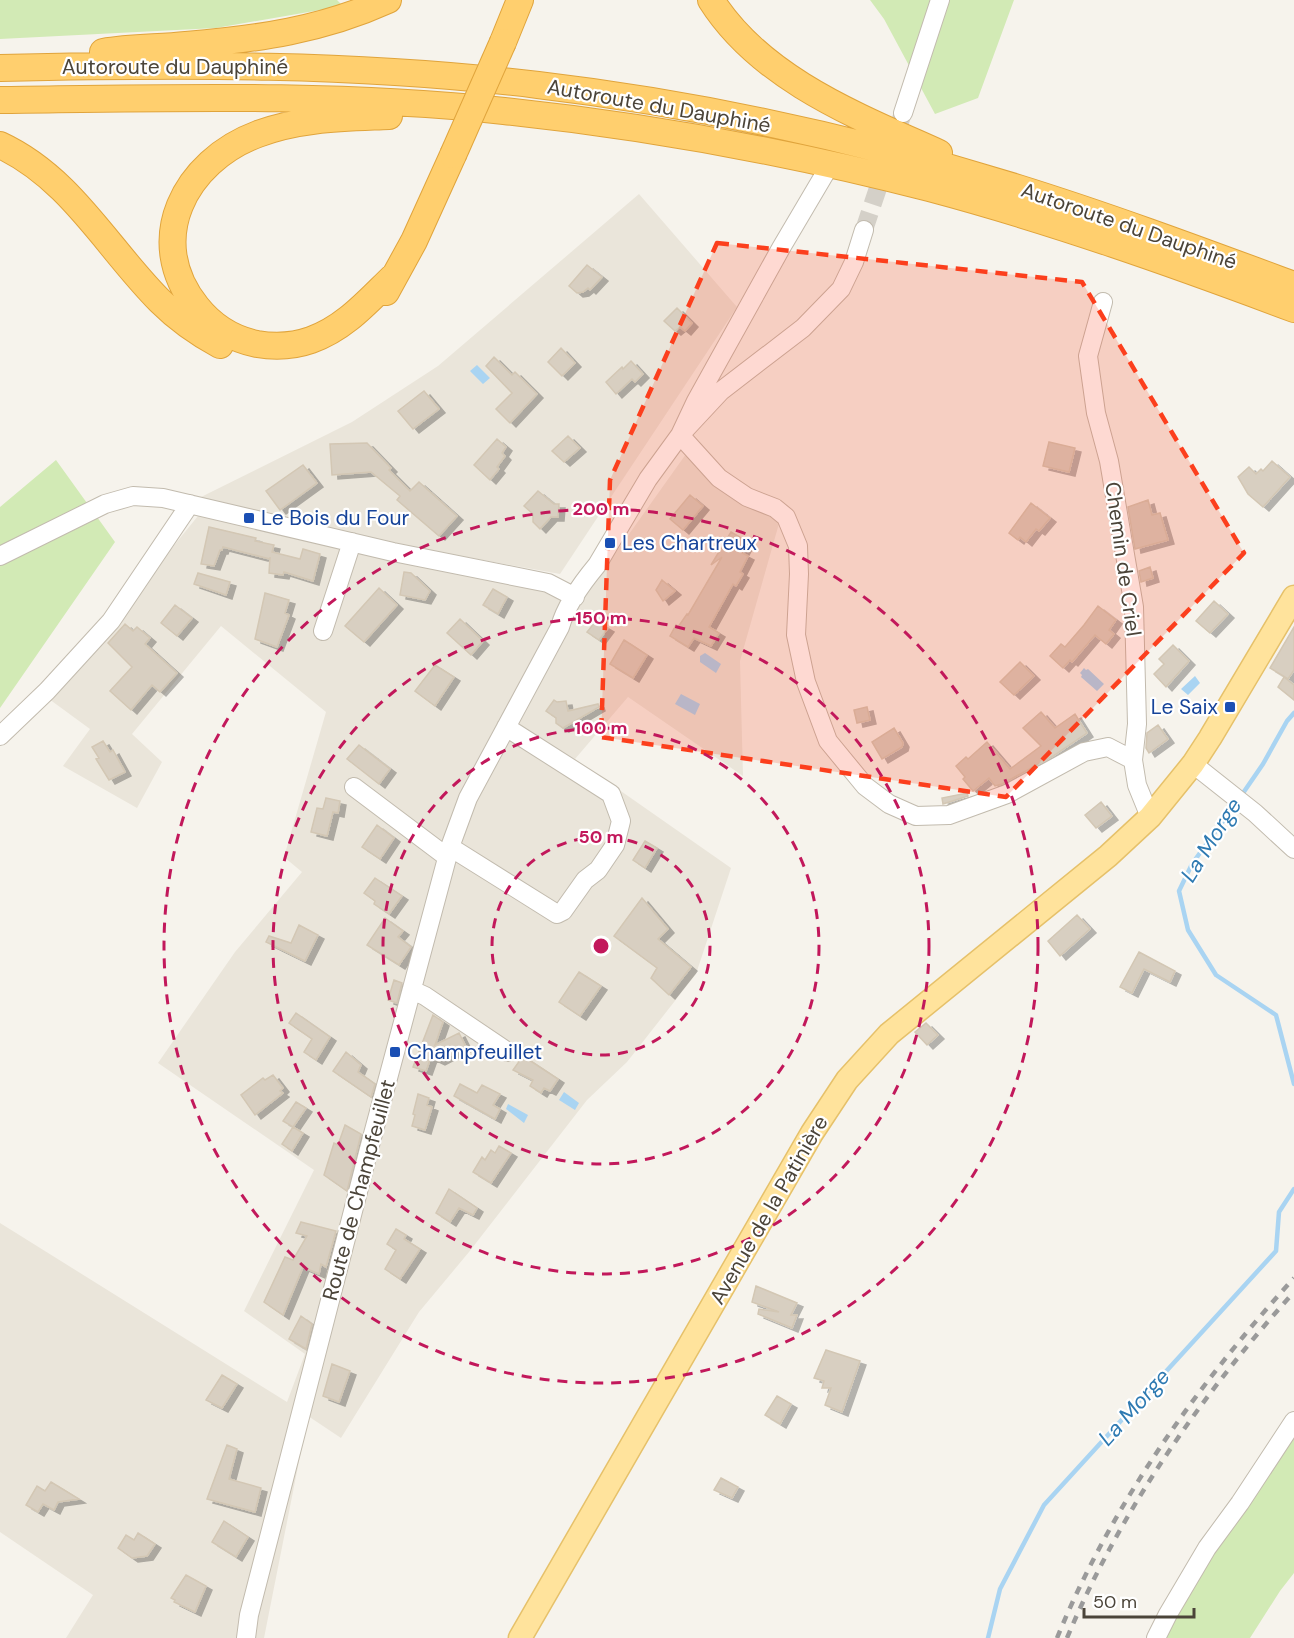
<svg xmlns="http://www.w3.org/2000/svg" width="1294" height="1638" viewBox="0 0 1294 1638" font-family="'DM Sans',sans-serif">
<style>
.residential{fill:#eae5da}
.green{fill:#d2eab5}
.water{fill:#a9d4f2}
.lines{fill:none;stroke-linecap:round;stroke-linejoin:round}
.stream{stroke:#a9d4f2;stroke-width:4.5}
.building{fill:#d8cfc1;stroke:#d3c7b4;stroke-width:1.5;filter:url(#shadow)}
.minor-tunnel{stroke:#d4d0c8;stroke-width:18;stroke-dasharray:18 9;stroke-linecap:butt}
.minor-casing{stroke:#c2bbae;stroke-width:20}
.major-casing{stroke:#e6c16a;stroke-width:25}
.highway-casing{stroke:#e0a43c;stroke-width:28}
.minor{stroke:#fff;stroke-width:18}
.major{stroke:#ffe39c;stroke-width:22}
.highway{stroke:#ffcf6e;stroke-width:26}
.rail{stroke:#9a9a9a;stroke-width:4.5;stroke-dasharray:8 8;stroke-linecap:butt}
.highway-bridge-casing{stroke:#e0a43c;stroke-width:28;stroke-linecap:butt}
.highway-bridge{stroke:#ffcf6e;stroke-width:26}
.marked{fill:#fc3f1d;fill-opacity:0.2;stroke:#fc3f1d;stroke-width:4.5;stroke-dasharray:12 8;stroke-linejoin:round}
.ring{fill:none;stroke:#c2185b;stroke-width:3;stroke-dasharray:10 8}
.transit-dot{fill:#1a4fb4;stroke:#fff;stroke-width:2}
.labels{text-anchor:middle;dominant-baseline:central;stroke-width:4.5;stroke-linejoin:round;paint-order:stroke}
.street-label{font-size:21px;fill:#4b4439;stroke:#fff}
.transit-label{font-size:21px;fill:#164399;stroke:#fff;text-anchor:start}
.water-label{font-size:22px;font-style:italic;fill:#2e7ab2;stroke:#fff}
.centre{fill:#c2185b;stroke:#fff;stroke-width:3}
.ring-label{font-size:18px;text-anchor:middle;font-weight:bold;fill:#c2185b;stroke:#fff;stroke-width:4.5;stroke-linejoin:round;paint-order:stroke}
</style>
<defs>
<filter id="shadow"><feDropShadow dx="6" dy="4" stdDeviation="0" flood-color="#0004"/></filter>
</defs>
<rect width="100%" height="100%" fill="#f6f3ec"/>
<path class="residential" d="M639 194 737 307 560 574 361 538 199 498 352 422 438 366Z
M686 454 780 520 740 661 743 776 628 697 575 759 731 868 696 974 627 1062 587 1100 469 1252 419 1312 341 1438 308 1416 264 1638H66L93 1595 0 1532V1223L287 1402 305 1354 244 1311 314 1170 158 1063 235 952 302 872 284 857 326 712 221 626 132 734 162 762 137 808 63 766 90 729 49 699 198 516 330 546 585 596Z"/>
<path class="green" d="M0 0H337L343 6 216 28 0 39Z
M870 0H1014L978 98 935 114 884 19Z
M56 460 115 542 0 708V507Z
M1294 1423V1573L1280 1591 1250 1638H1166L1203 1554Z"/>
<path class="water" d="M477 365 490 378 483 384 470 371Z
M705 653 721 664 716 673 700 662V656Z
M1084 668 1086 670 1088 669 1104 684 1097 691 1081 677 1082 675 1080 673Z
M1195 676 1200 683 1188 695 1181 689Z
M681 694 700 704 695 715 675 704Z
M564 1092 579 1103 575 1110 559 1100Z
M508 1104 528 1115 524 1123 506 1109Z"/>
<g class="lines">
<path class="stream" d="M1241 796 1263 764 1287 721 1294 713
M1236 803 1192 864 1179 891 1188 930 1216 975 1276 1015 1294 1084
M988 1638 1000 1589 1044 1505 1276 1251 1279 1212 1294 1189"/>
</g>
<path class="building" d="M587 265 602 277 590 290 588 288 583 292 577 293 569 286Z
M677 308 692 323 685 331 680 327 675 331 664 321Z
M561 348 575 363 562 376 548 362Z
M494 357 512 375 515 372 537 394 510 423 496 409 512 393 486 366Z
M631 361 643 374 635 382 632 379 616 394 606 382 622 367 623 369Z
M424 391 439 409 413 429 398 411Z
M568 436 580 448 564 462 552 451Z
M497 439 506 447 502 453 505 456 497 467 499 469 490 480 474 465Z
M1049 442 1075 448 1069 472 1043 466Z
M367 443 391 468 389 470 410 491 419 482 457 516 439 536 397 500 400 496 371 472 332 475 330 444Z
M1272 461 1290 477 1263 507 1248 494 1238 477 1249 467 1256 474 1261 469 1263 471Z
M303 465 317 483 280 510 266 491Z
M538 491 554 504H559L558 517H551L540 529 533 522V514L524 506Z
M690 495 703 506 683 530 670 519Z
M1148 500 1152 515 1160 513 1168 540 1135 549 1128 507Z
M1031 503 1050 518 1039 531 1036 529 1026 542 1020 537 1018 540 1009 533Z
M209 527 256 538 255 541 274 545 272 552 300 559 303 549 320 554 313 581 284 572 283 575 269 573 270 557V559L223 547 222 550H220L214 566 201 564Z
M731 532 748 542 742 553 748 556 740 572 743 574 736 586 733 584 709 627 719 633 711 646 694 638 688 647 670 636 676 625 678 627 687 614 688 615 722 557 711 565Z
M1150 567 1153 578 1141 582 1139 571Z
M404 572 411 573 430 591 425 600 400 595Z
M198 573 230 582 226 595 194 584Z
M662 580 675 591 663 601 656 590Z
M379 588 397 605 364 642 345 626Z
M493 589 507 597 498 614 483 605Z
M265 593 289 600 285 613 289 615 277 647 255 639Z
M1214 601 1228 614 1210 633 1196 621Z
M175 605 192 618 177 636 161 623Z
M1098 606 1116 620 1109 630 1114 634 1106 644 1095 635 1072 662 1070 660 1063 668 1050 656 1061 644 1065 647 1084 625Z
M460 619 483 641 471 655 447 633Z
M596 621 608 628 599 640 587 632Z
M125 624 133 631 137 627 150 638 145 644 177 673 160 692 152 685 131 710 110 691 132 667 108 643Z
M1294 627V670L1288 679 1270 668Z
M624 640 647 655 633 678 610 664Z
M1173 645 1189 661 1166 687 1154 674 1164 664 1159 659Z
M1020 662 1034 676 1014 695 1000 682Z
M435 665 454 677 435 706 415 691Z
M1284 677 1294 685V700L1278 687Z
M554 700 557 702 566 701 568 711 598 704 599 707 563 728 556 723V718L546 711Z
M867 707 870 720 857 723 854 710Z
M1041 712 1055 728 1075 714 1087 733 1053 756 1002 784 995 786 989 778 973 791 963 779 965 777 956 766 966 757 968 759 987 742 1010 769 1041 746 1023 728Z
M1158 725 1168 739 1149 753 1146 748 1147 733Z
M894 728 903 743 902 747 882 759 872 742Z
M103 741 110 752 113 750 125 772 109 780 96 759 99 758 92 747Z
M359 745 390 769 379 784 347 759Z
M967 793 968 796 943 804 942 798Z
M326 798 340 801 338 813 333 812 327 836 311 832 317 808 323 809Z
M1101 802 1112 816 1096 828 1085 815Z
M377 825 394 838 380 859 362 847Z
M645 841 657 848 645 868 633 860Z
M375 878 402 896 389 914 374 904 375 901 364 893Z
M642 898 668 929 658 939 691 967 669 995 651 978 657 968 614 936Z
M1077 915 1090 929 1060 956 1048 941Z
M385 918 403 931 398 937 411 947 399 965 367 945Z
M299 925 318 935 305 961 266 942 269 936 291 943Z
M1139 952 1175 971 1170 982 1144 969 1132 993 1120 987Z
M579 972 601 986 580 1016 559 1002Z
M394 980 402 983 397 1003 388 1000Z
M296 1013 330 1037 316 1060 304 1052 312 1039 289 1023Z
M433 1015 443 1022 435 1045 459 1033 466 1047 439 1061 431 1057 426 1071 413 1067Z
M926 1023 938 1035 927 1045 915 1032Z
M346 1052 361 1065 358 1072 375 1084 371 1097 333 1071Z
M523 1056 558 1079 550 1091 544 1088 541 1093 530 1086 533 1080 513 1070Z
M273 1075 283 1088 280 1091 283 1093 255 1115 241 1095 263 1078 265 1080Z
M460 1084 477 1093 482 1085 500 1094 493 1105 500 1109 495 1119 454 1096Z
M418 1094 429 1098 427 1105 432 1107 425 1130 412 1126 415 1115 413 1114Z
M296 1102 306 1108 293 1127 283 1121Z
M345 1125 361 1134 347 1191 324 1175 334 1143 338 1145Z
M293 1127 303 1133 292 1151 282 1144Z
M499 1146 511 1153 491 1183 473 1172 482 1157 485 1160 491 1150 495 1153Z
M449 1189 477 1208 473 1215 459 1208 450 1222 436 1213Z
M301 1222 336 1231 326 1267 321 1264 319 1274 303 1267 283 1315 264 1302 285 1257 293 1260 307 1236 296 1233Z
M396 1229 406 1235 404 1239 420 1249 400 1279 385 1269 396 1250 387 1244Z
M756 1286 797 1303 791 1315H797L792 1328 758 1314 759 1309 779 1312 752 1302Z
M301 1316 312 1324 306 1349 289 1339Z
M826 1350 860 1361 842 1412 825 1405 831 1388H822L824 1381 814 1378Z
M332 1364 350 1371 339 1402 323 1396Z
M222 1375 237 1384 222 1408 206 1400Z
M777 1396 791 1404 780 1424 765 1415Z
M227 1445 237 1449 229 1479 261 1488 255 1512 207 1499Z
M721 1478 738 1487 732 1498 714 1490Z
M51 1482 79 1499 58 1502 54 1510 43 1504 38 1512 26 1505 37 1486 45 1491Z
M224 1521 248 1537 236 1557 212 1542Z
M138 1533 155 1544 147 1556 132 1558 118 1548 126 1535 134 1540Z
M186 1575 206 1586 195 1612 174 1602 175 1600 171 1598Z"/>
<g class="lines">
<path class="minor-tunnel" d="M864 230 903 113"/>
<defs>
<path id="minor" d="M903 113 940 0
M830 165 781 248 696 401 680 435 719 478 747 497 775 508 786 517 798 546 799 574 796 635 806 682 828 741 865 786 889 804 916 816 949 815 1007 794 1084 752 1108 747 1133 760
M1103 302 1088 356 1096 413 1109 461 1134 607 1137 724 1133 760 1137 785 1150 817
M0 556 105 504 133 496 163 498 393 552 548 583 575 597
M323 631 352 542
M0 736 47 691 111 621 190 504
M1193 764 1255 813 1294 849
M354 787 447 857
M450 847 557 914 563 911 585 880 598 870 615 845 621 821 611 794 506 727
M412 990 425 996 508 1052
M246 1638 249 1615 369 1149 450 847 468 798 560 627C566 605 582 583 597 565L648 479 680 435 721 391 803 328 841 289 854 262 864 230
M1156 1638 1168 1614 1207 1548 1240 1503 1294 1421"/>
<path id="major" d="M520 1638 812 1133 847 1080 889 1034 1108 856 1150 817 1193 764 1210 738 1294 597"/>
<path id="highway" d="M711 0C761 79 857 116 939 153
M503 42 520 0
M103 52C131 47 159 48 186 45 258 39 322 30 388 0
M0 68C179 64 359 63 538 85 699 104 863 140 1018 188 1111 217 1202 251 1294 285
M0 100C168 98 337 93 504 111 647 126 789 152 929 188 1053 221 1174 264 1294 309
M389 116C345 118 300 118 258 134 185 161 143 240 197 307 213 327 232 339 257 344 275 347 294 346 311 340 345 328 368 301 393 277
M0 145C71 178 107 248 160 301 178 319 198 333 220 345
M386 292 414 241 453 155"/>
</defs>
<use href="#minor" class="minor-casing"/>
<use href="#major" class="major-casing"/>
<use href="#highway" class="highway-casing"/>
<use href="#minor" class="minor"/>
<use href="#major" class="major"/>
<use href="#highway" class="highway"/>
<path class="rail" d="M1057 1638C1112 1504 1197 1385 1294 1278
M1067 1638C1120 1511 1202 1394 1294 1292"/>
<defs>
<path id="highway-bridge" d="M453 155 503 42"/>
</defs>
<use href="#highway-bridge" class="highway-bridge-casing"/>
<use href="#highway-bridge" class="highway-bridge"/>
</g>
<path class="marked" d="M717 243 1082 282 1244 553 1006 797 601 737 610 480Z"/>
<g class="ring">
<circle cx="601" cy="946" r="109"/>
<circle cx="601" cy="946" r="218"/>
<circle cx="601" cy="946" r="328"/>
<circle cx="601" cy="946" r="437"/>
</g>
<g class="transit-dot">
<rect x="243" y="512" width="12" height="12" rx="3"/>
<rect x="604" y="537" width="12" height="12" rx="3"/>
<rect x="1224" y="701" width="12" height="12" rx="3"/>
<rect x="389" y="1046" width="12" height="12" rx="3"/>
</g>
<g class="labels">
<g class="street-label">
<text x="175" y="67">Autoroute du Dauphiné</text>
<text transform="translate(659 106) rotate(10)">Autoroute du Dauphiné</text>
<text transform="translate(1129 226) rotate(19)">Autoroute du Dauphiné</text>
<text transform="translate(1123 559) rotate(82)">Chemin de Criel</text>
<text transform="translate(359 1190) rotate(-75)">Route de Champfeuillet</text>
<text transform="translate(769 1210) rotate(-60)">Avenue de la Patinière</text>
</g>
<g class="transit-label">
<text x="261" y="518">Le Bois du Four</text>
<text x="622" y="543">Les Chartreux</text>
<text x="1218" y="707" text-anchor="end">Le Saix</text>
<text x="407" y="1052">Champfeuillet</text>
</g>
<g class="water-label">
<text transform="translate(1211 840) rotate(-58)">La Morge</text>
<text transform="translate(1134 1407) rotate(-48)">La Morge</text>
</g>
</g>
<circle cx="601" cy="946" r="9" class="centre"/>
<g class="ring-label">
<text x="601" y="515">200 m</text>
<text x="601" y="624">150 m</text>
<text x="601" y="734">100 m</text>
<text x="601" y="843">50 m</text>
</g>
<path d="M1084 1608v9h110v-9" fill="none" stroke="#4b4439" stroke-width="3"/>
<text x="1093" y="1608" font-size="18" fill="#4b4439" stroke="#ffffff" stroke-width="4.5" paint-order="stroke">50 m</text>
</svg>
